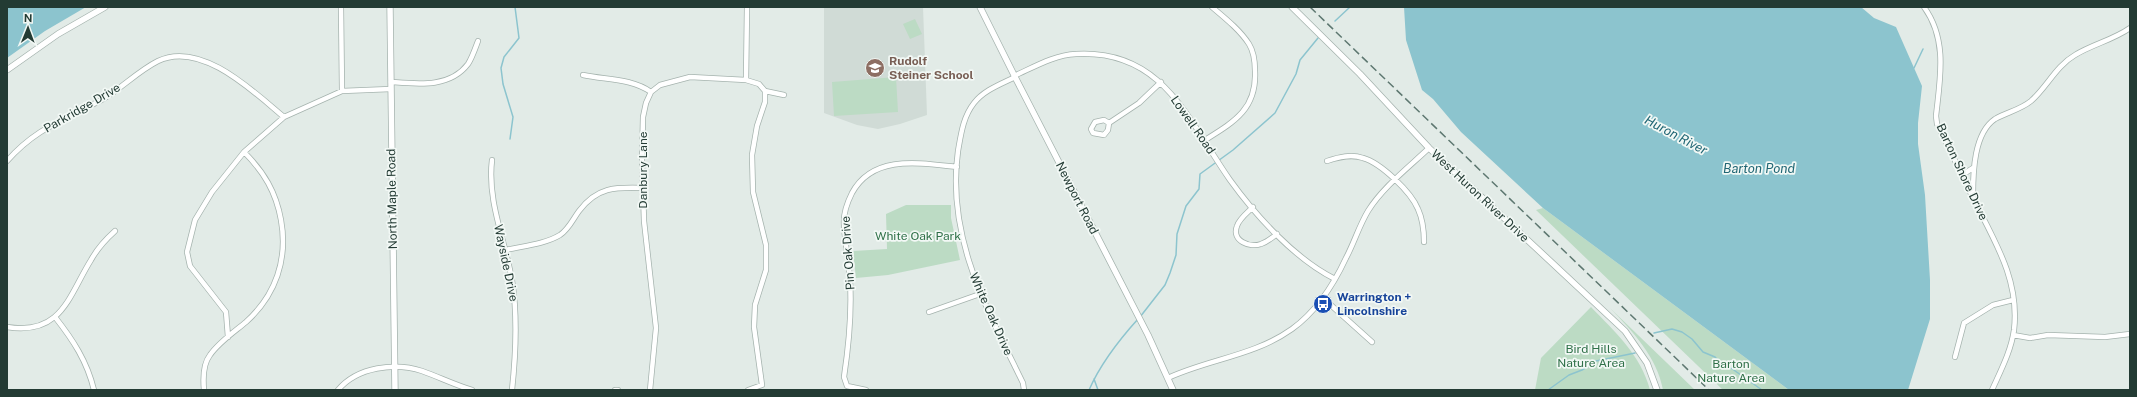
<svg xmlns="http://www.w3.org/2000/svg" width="2137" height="397" viewBox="0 0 2137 397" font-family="'Public Sans',sans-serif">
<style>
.built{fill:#d0dbd6}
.green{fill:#bcdbc4}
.water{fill:#8cc4ce}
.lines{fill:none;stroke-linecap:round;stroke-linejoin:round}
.stream{stroke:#8cc4ce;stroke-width:1.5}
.minor-casing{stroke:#a5b3ae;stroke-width:6}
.tertiary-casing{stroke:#a5b3ae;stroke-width:7}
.minor{stroke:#fff;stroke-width:4.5}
.tertiary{stroke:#fff;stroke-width:5.5}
.rail{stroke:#5d7770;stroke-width:1.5;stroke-dasharray:8 4;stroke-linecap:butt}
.labels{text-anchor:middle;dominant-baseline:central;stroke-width:3.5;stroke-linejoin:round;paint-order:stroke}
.education-label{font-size:12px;font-weight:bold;fill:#785e54;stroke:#f2f8f5;text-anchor:start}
.street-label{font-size:12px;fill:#233b34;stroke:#f2f8f5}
.park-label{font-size:12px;fill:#2f7048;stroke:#f2f8f5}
.transit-label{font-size:12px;font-weight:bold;fill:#164399;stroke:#f2f8f5;text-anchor:start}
.water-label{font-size:13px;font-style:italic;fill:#206674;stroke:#f2f8f5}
</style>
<rect width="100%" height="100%" fill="#e2ebe7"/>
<path class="built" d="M824 7H923L927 115 900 124 878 129 857 125 824 113Z"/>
<path class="green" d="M915 19 922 34 910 39 903 24Z
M896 77 898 112 834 116 832 82Z
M906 205H951V218L960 260 888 275 856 278 853 251 887 249 886 214Z
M1543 208 1789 390H1723L1536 210Z
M1591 307C1615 332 1641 355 1650 390H1535L1541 358Z
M1610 308 1695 390H1663C1657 357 1633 332 1610 308Z"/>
<path class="water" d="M7 7H86L45 31 7 58Z
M1404 7H1861L1874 18 1896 27 1922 86 1918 123V144L1925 195 1930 280V319L1908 390H1789L1543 208 1461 132 1433 99 1422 90 1406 40Z"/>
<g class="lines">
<path class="stream" d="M1335 21 1350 7
M1914 68 1923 49
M510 139 513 117 503 84 501 68 504 57 519 38 515 7
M1140 317 1165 285 1170 273 1176 255 1177 234 1186 206 1199 189 1200 174 1233 150 1275 113 1296 74 1300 60 1318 38
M1654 333 1672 329 1682 332 1692 339 1703 352 1715 357 1724 367 1731 368 1762 390
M1094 379 1098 390
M1089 390C1100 365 1119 340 1138 319
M1548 390 1569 375 1582 370 1596 361 1635 353"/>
<defs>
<path id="minor" d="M341 7 342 91
M1924 7C1948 40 1940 79 1936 116L1937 124C1949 148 1961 173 1973 198 1994 240 2020 280 2014 330 2011 351 2001 370 1992 390
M583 75C606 80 631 78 651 92
M1014 76C1034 67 1054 55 1076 54 1163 49 1188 120 1230 180 1256 216 1295 259 1335 279
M1015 77C1001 84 984 90 974 103 963 117 961 134 958 151 946 237 987 309 1023 383L1024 390
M746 80 747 7
M391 82C418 84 450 88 468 64 472 58 475 49 478 41
M1109 123 1108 130 1104 135 1093 133 1091 129 1095 122 1104 120 1109 123 1139 103 1161 82
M1205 140C1234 122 1257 109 1255 71 1255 62 1254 52 1249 44 1240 30 1225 18 1212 7
M492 160C487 201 505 240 512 280 518 317 516 353 512 390
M7 161C37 127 65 120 103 99 122 88 138 71 158 61 201 40 254 92 284 117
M1327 161C1339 157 1351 154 1363 158 1381 163 1411 192 1418 209 1423 220 1424 231 1424 242
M1962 175 1973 168
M1973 195C1973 172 1974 133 1995 119 2007 112 2020 110 2031 101 2047 87 2056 66 2075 55 2093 44 2113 40 2130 28
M1253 207C1248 212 1239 219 1237 226 1231 241 1250 248 1261 244 1267 242 1272 238 1277 234
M506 250C523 246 545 244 560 235 569 229 573 219 579 211 597 187 615 187 643 188
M1323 298 1372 342
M929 312 980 294
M55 317C73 340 87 361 94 390
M7 327C62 336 69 295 91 260 97 249 105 240 115 231
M2013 335 2030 338 2048 335 2105 337 2130 334
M228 337 226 312 190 266 187 252 195 220 212 192 244 152 284 117 342 91 391 89
M1955 357 1964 323 1993 305 2013 300
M1168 378C1209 359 1254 356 1292 329 1317 311 1333 286 1346 258 1354 243 1359 226 1368 211 1383 187 1409 167 1429 148
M204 390C203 379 203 364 210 355 219 342 234 332 246 322 276 295 288 259 281 220 276 192 264 172 244 152
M338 390C357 367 395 362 422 371 439 377 455 385 472 390
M615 390H618
M650 390 656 328 644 221 642 160 643 117 646 103 651 92 660 85 690 77 746 80 759 84 765 91 784 95
M748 390 762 385 754 327 755 305 766 270V245L753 192 752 155 757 126 765 102V91
M866 390 847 386 844 377C849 344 852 313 850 280 849 262 845 244 844 225 843 214 847 203 852 193 873 154 920 163 957 167"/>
<path id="tertiary" d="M390 7 395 390
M980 7 1015 77 1148 335 1173 390
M1292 7 1360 74 1429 148 1625 331 1647 363 1657 390
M7 70 58 34 105 7"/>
</defs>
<use href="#minor" class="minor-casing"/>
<use href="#tertiary" class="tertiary-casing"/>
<use href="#minor" class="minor"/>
<use href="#tertiary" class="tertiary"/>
<path class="rail" d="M1310 7 1709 390"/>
</g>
<defs>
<symbol id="school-disc" viewBox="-11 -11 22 22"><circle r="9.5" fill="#8d6e63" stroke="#f2f8f5"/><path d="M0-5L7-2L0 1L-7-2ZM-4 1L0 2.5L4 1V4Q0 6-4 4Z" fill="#fff"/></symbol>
<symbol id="bus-disc" viewBox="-11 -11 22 22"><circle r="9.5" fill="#1a4fb4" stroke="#f2f8f5"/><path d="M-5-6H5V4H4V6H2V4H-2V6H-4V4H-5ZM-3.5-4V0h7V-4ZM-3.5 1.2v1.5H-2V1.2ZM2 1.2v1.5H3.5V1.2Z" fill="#fff"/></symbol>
</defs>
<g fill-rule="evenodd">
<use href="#school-disc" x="864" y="57" width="22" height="22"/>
<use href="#bus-disc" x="1312" y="293" width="22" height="22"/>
</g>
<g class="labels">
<g class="education-label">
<text x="889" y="61">Rudolf<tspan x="889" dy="14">Steiner School</tspan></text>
</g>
<g class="street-label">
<text transform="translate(82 108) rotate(-30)">Parkridge Drive</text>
<text transform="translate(1193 125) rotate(55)">Lowell Road</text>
<text transform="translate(643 170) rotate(-90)">Danbury Lane</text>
<text transform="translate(1962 172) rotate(65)">Barton Shore Drive</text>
<text transform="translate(1480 196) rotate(43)">West Huron River Drive</text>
<text transform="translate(1077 198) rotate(63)">Newport Road</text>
<text transform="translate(392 199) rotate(-91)">North Maple Road</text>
<text transform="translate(848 253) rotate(-94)">Pin Oak Drive</text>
<text transform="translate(506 263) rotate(78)">Wayside Drive</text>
<text transform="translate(991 314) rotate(66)">White Oak Drive</text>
</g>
<g class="park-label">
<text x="918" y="236">White Oak Park</text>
<text x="1591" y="349">Bird Hills<tspan x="1591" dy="14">Nature Area</tspan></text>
<text x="1731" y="364">Barton<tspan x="1731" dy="14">Nature Area</tspan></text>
</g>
<g class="transit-label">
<text x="1337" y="297">Warrington +<tspan x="1337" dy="14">Lincolnshire</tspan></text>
</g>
<g class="water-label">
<text transform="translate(1676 135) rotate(28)">Huron River</text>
<text x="1759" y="168">Barton Pond</text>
</g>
</g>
<rect width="2137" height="397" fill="none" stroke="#233b34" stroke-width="16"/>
<g transform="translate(28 28) rotate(1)" stroke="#f2f8f5" stroke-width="3" paint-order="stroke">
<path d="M0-3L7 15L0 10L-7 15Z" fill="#233b34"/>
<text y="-6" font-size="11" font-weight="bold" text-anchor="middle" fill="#233b34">N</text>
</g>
</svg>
